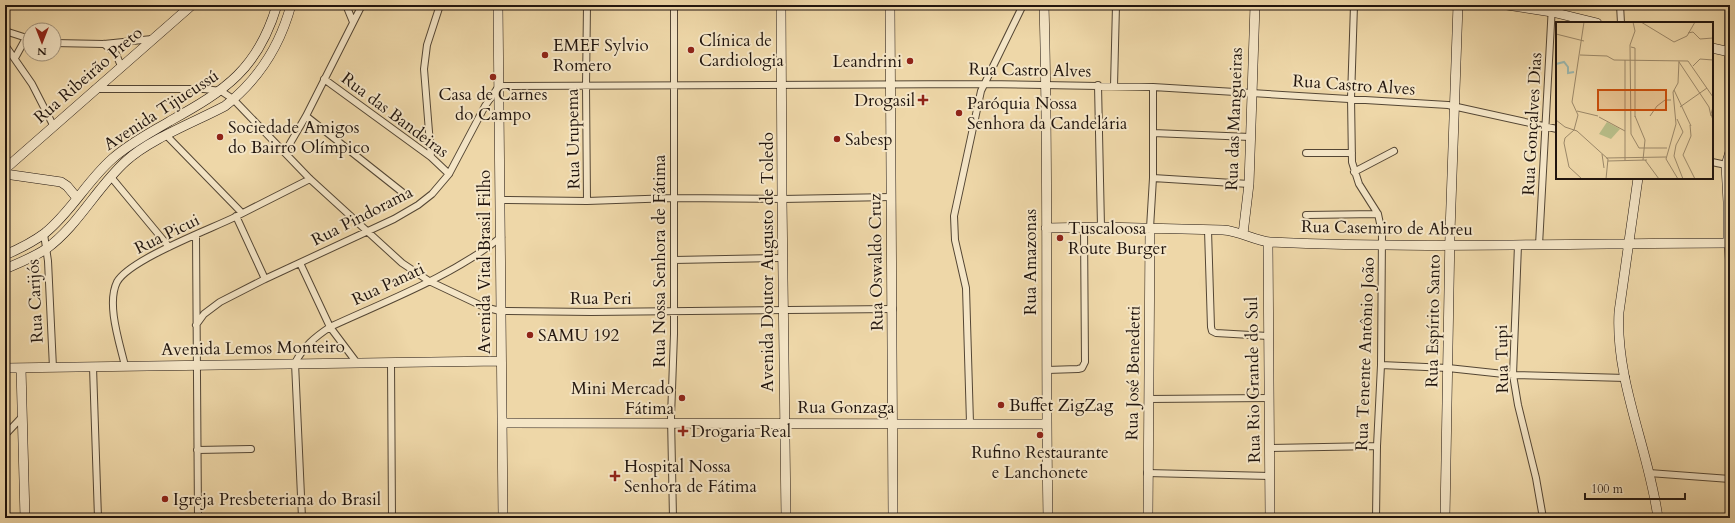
<svg xmlns="http://www.w3.org/2000/svg" width="1735" height="523" viewBox="0 0 1735 523" font-family="Cardo,serif">
<style>
.lines{fill:none;stroke-linecap:round;stroke-linejoin:round}
.street-casing{stroke:#544634;stroke-width:8}
.secondary-casing{stroke:#21150e;stroke-width:10}
.street{stroke:#f4e5c6;stroke-width:6}
.secondary{stroke:#f4e5c6;stroke-width:9}
.poi-dot{fill:#8f2418;stroke:#f4e5c6;stroke-width:1.5}
.labels{text-anchor:middle;dominant-baseline:central;stroke-width:4;stroke-linejoin:round;paint-order:stroke}
.poi-label{font-size:17px;fill:#21150e;stroke:#f4e5c6;text-anchor:start}
.street-label{font-size:17px;fill:#21150e;stroke:#f4e5c6}
.inset-river{fill:none;stroke:#9bb8af;stroke-width:2}
.inset-road{fill:none;stroke:#9c896a;stroke-width:1}
.view{fill:#ca4f0c;fill-opacity:0.15;stroke:#ca4f0c;stroke-width:2}
.inset-edge{fill:none;stroke:#21150e;stroke-width:2}
</style>
<rect width="100%" height="100%" fill="#eed7a8"/>
<filter id="stains"><feTurbulence type="fractalNoise" baseFrequency=".005" numOctaves="4"/><feColorMatrix values="0 0 0 0 .2 0 0 0 0 .09 0 0 0 0 .02 0 0 0 .5 -.17"/></filter>
<radialGradient id="worn" r=".72"><stop offset=".6" stop-color="#630" stop-opacity="0"/><stop offset="1" stop-color="#630" stop-opacity=".3"/></radialGradient>
<g class="lines">
<defs>
<path id="street" d="M346 5 353 22
M587 5 586 86 587 201
M1354 5 1351 98 1352 162 1359 184 1378 214 1382 233 1381 365 1377 446 1376 518
M1620 5 1621 23
M5 31 30 39
M54 43 104 44 152 39
M104 44 116 54 121 66
M5 45 32 84 53 125
M15 58 26 38
M324 79 431 157 449 174
M1098 85 1101 227
M1114 86 1116 5
M1153 87V178
M95 89H204L221 91 233 99 310 179 402 263 429 281 484 307 500 311 591 312 893 309
M306 116 402 192
M1153 133 1250 137
M167 136 242 213
M285 152 306 116 362 5
M1306 153H1352
M431 157 424 69 427 45 440 5
M1712 162 1726 165
M1354 172 1394 151
M111 177 169 247
M500 200 587 201 674 198 782 199 891 197
M1306 215 1378 214
M236 216 265 279
M1150 228 1153 178 1249 184
M1208 230 1211 327 1212 331 1216 333 1268 336
M44 234 48 261 53 368
M196 236 198 518
M1728 243 1730 276
M1518 245 1513 375 1518 405 1536 478 1543 518
M1539 245 1552 5
M674 260 782 258
M300 263 330 327 357 363
M196 325 204 314 220 302 265 279 394 219 418 205 432 194 449 174 485 106 499 86 984 84 1153 87 1448 105 1557 129
M391 362 392 518
M1381 365 1448 368 1513 375 1626 378
M125 366C120 344 106 304 117 282 129 260 208 230 233 218 259 205 284 192 310 179
M93 367 98 518
M1047 370 1078 369 1082 368 1085 362 1084 228
M1148 399 1270 398
M970 423 966 288 955 240 954 216 981 91 1023 5
M5 435 21 418
M1269 448 1377 446
M197 450 251 449
M1147 473 1270 476
M1649 473 1730 479
M302 518 295 363C304 346 315 337 330 327 386 301 453 276 501 237
M673 518 671 417 674 334V5"/>
<path id="secondary" d="M498 5 503 518
M781 5 782 199 786 518
M890 5 893 518
M1044 5C1049 176 1045 347 1048 518
M1507 5 1552 12 1597 23
M1712 48 1730 52
M5 169 192 5
M5 174 61 182 67 186 77 198
M1638 178 1619 312C1615 381 1649 450 1658 518
M1046 228 1101 227 1223 230C1240 231 1255 241 1270 242 1423 249 1577 243 1730 243
M1243 234 1249 184 1255 5
M1268 242 1270 518
M1728 243V202L1726 165 1730 152 1729 5
M5 255C19 249 33 242 45 233 71 212 87 181 112 159 130 143 150 133 170 121 226 90 258 69 277 5
M5 269C19 263 34 257 46 249 78 226 97 187 126 161 150 139 195 122 225 106 258 80 280 46 291 5
M5 368 501 361
M21 368 25 518
M502 423 1046 424
M1148 518 1150 228
M1445 518 1450 232 1458 5"/>
</defs>
<use href="#street" class="street-casing"/>
<use href="#secondary" class="secondary-casing"/>
<use href="#street" class="street"/>
<use href="#secondary" class="secondary"/>
</g>
<g class="poi-dot">
<circle cx="691" cy="50" r="4"/>
<circle cx="545" cy="55" r="4"/>
<circle cx="910" cy="61" r="4"/>
<circle cx="493" cy="77" r="4"/>
<path d="M921 94h4v4h4v4h-4v4h-4v-4h-4v-4h4z"/>
<circle cx="959" cy="113" r="4"/>
<circle cx="220" cy="137" r="4"/>
<circle cx="837" cy="139" r="4"/>
<circle cx="1060" cy="238" r="4"/>
<circle cx="530" cy="335" r="4"/>
<circle cx="682" cy="398" r="4"/>
<circle cx="1001" cy="405" r="4"/>
<path d="M681 425h4v4h4v4h-4v4h-4v-4h-4v-4h4z"/>
<circle cx="1040" cy="435" r="4"/>
<path d="M613 470h4v4h4v4h-4v4h-4v-4h-4v-4h4z"/>
<circle cx="165" cy="499" r="4"/>
</g>
<g class="labels">
<g class="poi-label">
<text x="699" y="40">Clínica de<tspan x="699" dy="20">Cardiologia</tspan></text>
<text x="553" y="45">EMEF Sylvio<tspan x="553" dy="20">Romero</tspan></text>
<text x="902" y="61" text-anchor="end">Leandrini</text>
<text x="493" y="94" text-anchor="middle">Casa de Carnes<tspan x="493" dy="20">do Campo</tspan></text>
<text x="915" y="100" text-anchor="end">Drogasil</text>
<text x="967" y="103">Paróquia Nossa<tspan x="967" dy="20">Senhora da Candelária</tspan></text>
<text x="228" y="127">Sociedade Amigos<tspan x="228" dy="20">do Bairro Olímpico</tspan></text>
<text x="845" y="139">Sabesp</text>
<text x="1068" y="228">Tuscaloosa<tspan x="1068" dy="20">Route Burger</tspan></text>
<text x="538" y="335">SAMU 192</text>
<text x="674" y="388" text-anchor="end">Mini Mercado<tspan x="674" dy="20">Fátima</tspan></text>
<text x="1009" y="405">Buffet ZigZag</text>
<text x="691" y="431">Drogaria Real</text>
<text x="1040" y="452" text-anchor="middle">Rufino Restaurante<tspan x="1040" dy="20">e Lanchonete</tspan></text>
<text x="624" y="466">Hospital Nossa<tspan x="624" dy="20">Senhora de Fátima</tspan></text>
<text x="173" y="499">Igreja Presbeteriana do Brasil</text>
</g>
<g class="street-label">
<text transform="translate(1030 70) rotate(1)">Rua Castro Alves</text>
<text transform="translate(88 75) rotate(-41)">Rua Ribeirão Preto</text>
<text transform="translate(1354 85) rotate(4)">Rua Castro Alves</text>
<text transform="translate(161 110) rotate(-33)">Avenida Tijucussú</text>
<text transform="translate(395 115) rotate(37)">Rua das Bandeiras</text>
<text transform="translate(1234 119) rotate(-88)">Rua das Mangueiras</text>
<text transform="translate(1532 124) rotate(-87)">Rua Gonçalves Dias</text>
<text transform="translate(573 139) rotate(-91)">Rua Urupema</text>
<text transform="translate(362 216) rotate(-27)">Rua Pindorama</text>
<text transform="translate(1387 228) rotate(1)">Rua Casemiro de Abreu</text>
<text transform="translate(167 234) rotate(-26)">Rua Picui</text>
<text transform="translate(659 261) rotate(-90)">Rua Nossa Senhora de Fátima</text>
<text transform="translate(484 262) rotate(-90)">Avenida Vital Brasil Filho</text>
<text transform="translate(767 262) rotate(-90)">Avenida Doutor Augusto de Toledo</text>
<text transform="translate(876 262) rotate(-91)">Rua Oswaldo Cruz</text>
<text transform="translate(1030 262) rotate(-90)">Rua Amazonas</text>
<text transform="translate(388 284) rotate(-25)">Rua Panati</text>
<text x="601" y="298">Rua Peri</text>
<text transform="translate(35 301) rotate(-93)">Rua Carijós</text>
<text transform="translate(1433 321) rotate(-89)">Rua Espírito Santo</text>
<text transform="translate(253 348) rotate(-1)">Avenida Lemos Monteiro</text>
<text transform="translate(1365 354) rotate(-88)">Rua Tenente Antônio João</text>
<text transform="translate(1502 359) rotate(-91)">Rua Tupi</text>
<text transform="translate(1133 373) rotate(-89)">Rua José Benedetti</text>
<text transform="translate(1253 380) rotate(-91)">Rua Rio Grande do Sul</text>
<text x="846" y="407">Rua Gonzaga</text>
</g>
</g>
<g transform="translate(1556 22)">
<rect width="157" height="157" fill="#eed7a8"/>
<path d="M51 100 64 107 55 117 43 112Z" fill="#b8be89"/>
<path class="inset-river" d="M0 42 8 40 12 45V51L18 50"/>
<path class="inset-road" d="M77 0 79 9 74 23 75 112 83 126H111M85 0 118 20 131 14 139 0M132 11 137 10 144 17 157 16M0 12 28 19M75 25 79 26V95M24 33 51 34 58 38 132 39 157 75M69 38V139M123 40 153 85 155 94M137 44 144 37 157 38M118 68 135 104M124 85 151 66M157 85 155 92 157 98M21 89 42 94M79 94 89 118 87 138M94 94 101 84 109 78H115M43 95 69 109M121 97 127 110 120 123 118 134 127 157M0 98 9 105 21 109 52 137 50 157M134 103 135 114 127 133 139 157M46 132 48 146M50 136 110 135M89 138 103 157M52 139 91 138M26 157 13 145 8 121 9 116 18 108 22 93 16 80 28 0M122 157 110 137 120 102 117 70 122 61 123 39"/>
<path class="view" d="M42 68H110V88H42Z"/>
<rect width="157" height="157" class="inset-edge"/>
</g>
<rect width="1735" height="523" fill="none" stroke="#eed7a8" stroke-width="20"/>
<rect x="6" y="6" width="1723" height="511" fill="none" stroke="#21150e" stroke-width="2"/>
<rect x="10" y="10" width="1715" height="503" fill="none" stroke="#21150e"/>
<g transform="translate(42 42) rotate(180)"><circle r="19" fill="#f4e5c6" stroke="#a0927c"/>
<path d="M0-3L7 15L0 10L-7 15Z" fill="#8f2418"/>
<text y="-6" font-size="11" font-weight="bold" text-anchor="middle" fill="#21150e">N</text>
</g>
<path d="M1585 493v6h100v-6" fill="none" stroke="#21150e" stroke-width="2"/>
<text x="1591" y="493" font-size="12" fill="#21150e" stroke="#f4e5c6" stroke-width="3" paint-order="stroke">100 m</text>
<rect width="100%" height="100%" filter="url(#stains)"/>
<rect width="100%" height="100%" fill="url(#worn)"/>
</svg>
